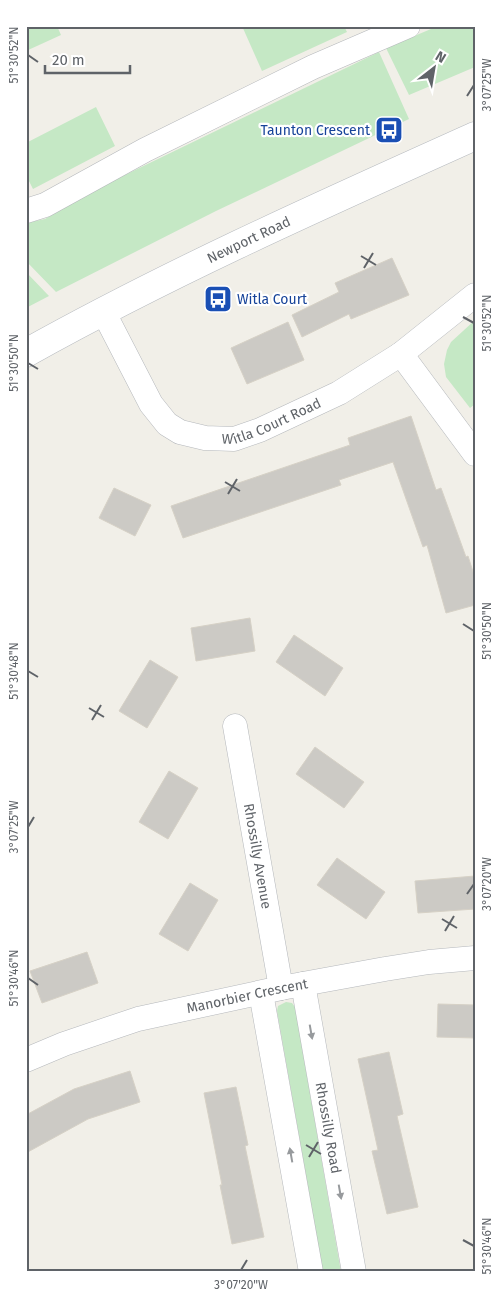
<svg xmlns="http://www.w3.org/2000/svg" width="501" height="1298" viewBox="0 0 501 1298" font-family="'Fira Sans',sans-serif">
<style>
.green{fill:#c5e8c5}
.building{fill:#cccac5;stroke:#d6d1c6}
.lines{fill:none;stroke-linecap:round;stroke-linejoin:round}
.minor-casing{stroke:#b5b8bc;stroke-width:25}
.secondary-casing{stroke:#b6babf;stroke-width:29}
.minor{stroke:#fff;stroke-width:24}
.secondary{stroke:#fff;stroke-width:28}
.oneway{fill:#979a9d}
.ticks{fill:none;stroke:#5f6368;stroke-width:2}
.labels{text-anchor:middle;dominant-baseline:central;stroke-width:4.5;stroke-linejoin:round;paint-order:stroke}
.transit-label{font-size:14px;fill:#164399;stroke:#fff;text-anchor:end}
.street-label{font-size:14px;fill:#5f6368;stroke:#fff}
.neatline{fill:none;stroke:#5f6368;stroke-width:2}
.ticks-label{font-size:12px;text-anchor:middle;fill:#5f6368}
</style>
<rect width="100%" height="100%" fill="#f1efe8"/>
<path class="green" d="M26 26H57L61 35 26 51Z
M242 26H344L347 32 262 71Z
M438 26H475V67L409 95 386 48Z
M379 52 409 119 216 211 56 292 26 261V223L45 219 98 188Z
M96 107 115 146 33 189 26 175V143Z
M26 272 49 296 26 308Z
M475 320V404L470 408 446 377 444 364 447 350 451 342Z
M286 1002 292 1003 295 1007 341 1272H323L277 1011 278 1006Z"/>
<path class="building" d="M392 258 409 295 351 319 349 314 302 337 292 315 339 292 335 283Z
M288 322 304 360 247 384 231 348Z
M411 416 436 490 441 488 466 557 468 556 475 578V605L446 613 427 545 423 547 393 462 339 480 341 485 183 538 171 506 350 445 348 438Z
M114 488 151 505 135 536 99 518Z
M250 618 255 651 196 661 191 628Z
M294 635 343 668 325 696 276 662Z
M150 660 178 677 147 728 119 711Z
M315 747 364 782 344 808 296 774Z
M169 771 198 788 168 839 139 822Z
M337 858 385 892 366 919 317 885Z
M475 876V909L418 913 415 881Z
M190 883 218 900 188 951 159 934Z
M87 952 98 983 42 1003 30 971Z
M438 1004 475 1005V1038L437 1037Z
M389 1052 403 1114 397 1116 418 1207 387 1214 372 1151 378 1150 358 1059Z
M130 1071 140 1102 88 1119 26 1153V1115L74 1089Z
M236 1087 248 1145 245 1146 264 1237 232 1244 220 1185H222L204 1093Z"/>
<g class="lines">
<defs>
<g id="minor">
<path d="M26 211 45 205 145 150 313 67 408 26"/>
<path id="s1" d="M103 311 151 404 167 424 180 432 205 438 234 439 260 430 339 393 401 354 475 295"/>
<path d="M401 354 475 454"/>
<path id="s2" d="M235 726 281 988"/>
<path id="s3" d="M303 984 354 1272"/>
<path d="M261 993 311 1272"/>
<path id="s4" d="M26 1060 64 1044 138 1019 281 988 385 969 429 962 475 958"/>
</g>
<g id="secondary">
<path id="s5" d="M26 353C171 272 324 204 475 136"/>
</g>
</defs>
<use href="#minor" class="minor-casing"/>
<use href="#secondary" class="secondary-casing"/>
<use href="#minor" class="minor"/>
<use href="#secondary" class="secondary"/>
</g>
<defs><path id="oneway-solid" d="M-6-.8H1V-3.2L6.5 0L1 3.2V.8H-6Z" transform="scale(1.25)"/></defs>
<g class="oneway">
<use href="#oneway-solid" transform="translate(311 1032) rotate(80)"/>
<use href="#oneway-solid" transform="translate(291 1155) rotate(-100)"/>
<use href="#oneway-solid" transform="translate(340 1192) rotate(80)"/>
</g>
<path class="ticks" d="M28 55 38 62M467 96 474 85M361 256 376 265M364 268 373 253M463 317 474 323M28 363 38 369M225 482 240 491M228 494 237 479M463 624 474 631M28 671 38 677M89 708 104 717M92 720 101 705M28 827 34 817M467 894 474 884M442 919 457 928M445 931 454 916M28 978 38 985M306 1145 321 1154M309 1157 318 1142M463 1240 474 1246M241 1270 247 1260"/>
<defs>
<symbol id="bus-square" viewBox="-11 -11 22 22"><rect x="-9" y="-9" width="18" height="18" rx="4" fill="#1a4fb4" stroke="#fff"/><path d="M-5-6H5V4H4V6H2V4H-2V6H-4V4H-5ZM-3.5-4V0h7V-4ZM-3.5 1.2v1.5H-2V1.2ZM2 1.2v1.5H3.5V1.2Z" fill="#fff"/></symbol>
</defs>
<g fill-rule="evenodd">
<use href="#bus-square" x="373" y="114" width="32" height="32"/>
<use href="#bus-square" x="202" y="283" width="32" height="32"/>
</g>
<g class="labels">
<g class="transit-label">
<text x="370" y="130">Taunton Crescent</text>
<text x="237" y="299" text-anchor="start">Witla Court</text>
</g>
<g class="street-label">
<text stroke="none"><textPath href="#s5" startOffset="250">Newport Road</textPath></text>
<text stroke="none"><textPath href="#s1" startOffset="241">Witla Court Road</textPath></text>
<text stroke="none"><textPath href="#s2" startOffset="132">Rhossilly Avenue</textPath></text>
<text stroke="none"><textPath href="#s4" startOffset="231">Manorbier Crescent</textPath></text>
<text stroke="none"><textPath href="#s3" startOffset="146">Rhossilly Road</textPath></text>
</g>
</g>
<rect width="501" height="1298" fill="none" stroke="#ffffff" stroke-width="55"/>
<g transform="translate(434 68) rotate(31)" stroke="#ffffff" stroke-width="4" paint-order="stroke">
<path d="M0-4L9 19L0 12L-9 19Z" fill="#5f6368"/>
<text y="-8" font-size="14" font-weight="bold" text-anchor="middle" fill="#5f6368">N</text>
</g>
<path d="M45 65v8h85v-8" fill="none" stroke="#5f6368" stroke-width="2.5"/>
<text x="52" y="65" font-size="15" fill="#5f6368" stroke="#ffffff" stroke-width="4" paint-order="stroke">20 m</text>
<rect x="28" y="28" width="446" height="1242" class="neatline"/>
<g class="ticks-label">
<text transform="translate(14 55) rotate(-90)" y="4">51°30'52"N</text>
<text transform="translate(487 85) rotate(-90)" y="4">3°07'25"W</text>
<text transform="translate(487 323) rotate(-90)" y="4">51°30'52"N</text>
<text transform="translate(14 363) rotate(-90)" y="4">51°30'50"N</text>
<text transform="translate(487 631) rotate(-90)" y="4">51°30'50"N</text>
<text transform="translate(14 671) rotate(-90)" y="4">51°30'48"N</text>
<text transform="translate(14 827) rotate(-90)" y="4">3°07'25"W</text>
<text transform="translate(487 884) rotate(-90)" y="4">3°07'20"W</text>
<text transform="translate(14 978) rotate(-90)" y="4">51°30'46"N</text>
<text transform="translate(487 1246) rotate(-90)" y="4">51°30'46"N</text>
<text x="241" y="1289">3°07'20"W</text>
</g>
</svg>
